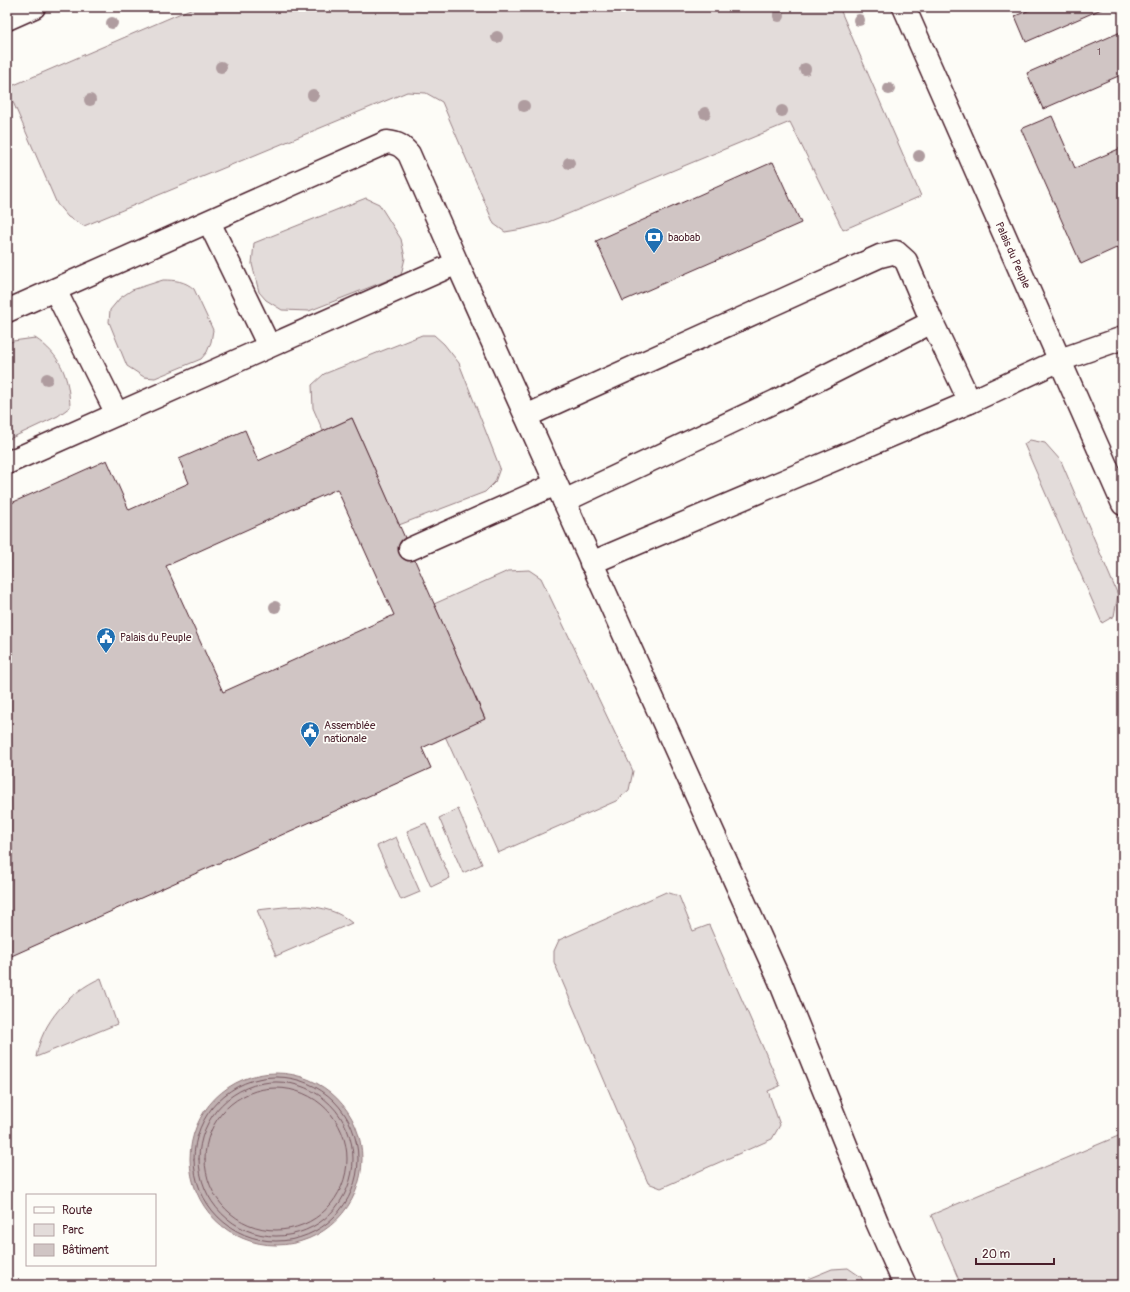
<svg xmlns="http://www.w3.org/2000/svg" width="1130" height="1292" viewBox="0 0 1130 1292" font-family="Pangolin,sans-serif">
<style>
.green{fill:#e3dcda;stroke:#967e82}
.water{fill:#c0b1b1;stroke:#91777b}
.lines{fill:none;stroke-linecap:round;stroke-linejoin:round}
.shore{stroke:#795961;stroke-width:1}
.building{fill:#d0c5c4;stroke:#4a1f2b;fill-rule:evenodd}
.minor-casing{stroke:#4a1f2b;stroke-width:25}
.minor{stroke:#fdfcf7;stroke-width:22}
.tree{fill:#af9c9f}
.labels{text-anchor:middle;dominant-baseline:central;stroke-width:3.5;stroke-linejoin:round;paint-order:stroke}
.number-label{font-size:9px;fill:#6c4851}
.poi-label{font-size:11px;fill:#4a1f2b;stroke:#fdfcf7;text-anchor:start}
.street-label{font-size:11px;fill:#4a1f2b;stroke:#fdfcf7}
</style>
<rect width="100%" height="100%" fill="#fdfcf7"/>
<filter id="ink" filterUnits="userSpaceOnUse"><feTurbulence type="fractalNoise" baseFrequency=".025" numOctaves="2"/><feDisplacementMap in="SourceGraphic" scale="8" xChannelSelector="R" yChannelSelector="G"/><feConvolveMatrix kernelMatrix="1 2 1 2 8 2 1 2 1" color-interpolation-filters="sRGB"/></filter>
<g filter="url(#ink)">
<path class="green" d="M195 7H839L921 196 843 230 790 122 546 223 523 229 505 232 494 224 442 102 426 93 407 92 84 226 68 217 57 204 7 88Z
M366 198 379 204 401 239 405 258 401 275 309 311 282 310 266 300 259 292 252 264 254 243Z
M163 280C175 280 185 281 194 289L213 330 211 342 207 352 201 359 155 378 144 377 127 366 109 322 110 310 120 298 132 290Z
M422 335H434L444 344 459 363 500 468 495 482 485 492 399 525 352 418 323 431 313 408 312 385 324 374Z
M35 338C61 355 69 377 70 407L58 416 7 440V344L13 341Z
M1030 440 1045 443 1061 461 1118 595 1114 616 1102 623 1024 444Z
M529 570 541 578 633 771 629 790 616 801 498 853 445 736 485 718 434 604 508 571Z
M458 809 482 864 463 873 439 818Z
M426 823 450 878 431 887 407 831Z
M396 837 420 892 401 900 377 846Z
M666 892 679 896 693 931 709 925 780 1086 768 1091 780 1125 772 1139 661 1188 648 1183 554 962V951L559 940Z
M307 906C324 908 338 911 352 923L276 956 257 910 284 907Z
M101 978 117 1024 36 1057C42 1022 69 992 101 978Z
M1123 1134V1285H961L931 1215Z
M848 1268 861 1277 865 1285H793L832 1269Z"/>
<path class="water" d="M190 1159a86 86 0 1 1 172 0a86 86 0 1 1-172 0Z"/>
<g class="lines">
<path class="shore" d="M194 1159a82 82 0 1 1 164 0a82 82 0 1 1-164 0Z
M199 1159a77 77 0 1 1 154 0a77 77 0 1 1-154 0Z
M205 1159a71 71 0 1 1 142 0a71 71 0 1 1-142 0Z"/>
</g>
<path class="building" d="M1037 7H1106L1026 42 1015 16Z
M1123 31V74L1043 109 1027 73Z
M1052 116 1075 168 1121 148 1123 153V245L1081 264 1021 129Z
M773 162 801 223 623 301 596 241Z
M352 418 485 719 422 748 431 768 7 958V505L107 460 129 510 189 483 179 459 245 430 258 461ZM337 489 394 615 223 692 166 566Z"/>
<g class="lines">
<defs>
<g id="minor">
<path id="s1" d="M904 7 1123 504"/>
<path d="M7 19 34 7"/>
<path d="M209 222 269 346"/>
<path d="M55 290 117 414"/>
<path d="M7 311 387 142C398 143 402 146 409 154L457 263"/>
<path d="M970 402 1060 360 1123 338"/>
<path d="M526 416 880 256 896 252 906 261 932 322 970 402 591 563"/>
<path d="M7 463 457 263 779 979 877 1222 905 1285"/>
<path d="M564 501 776 401 932 322"/>
<path d="M410 549 556 484"/>
</g>
</defs>
<use href="#minor" class="minor-casing"/>
<use href="#minor" class="minor"/>
</g>
<g class="tree">
<circle cx="779" cy="16" r="6"/>
<circle cx="859" cy="20" r="6"/>
<circle cx="112" cy="23" r="6"/>
<circle cx="497" cy="37" r="6"/>
<circle cx="221" cy="67" r="6"/>
<circle cx="805" cy="69" r="6"/>
<circle cx="889" cy="89" r="6"/>
<circle cx="313" cy="95" r="6"/>
<circle cx="90" cy="100" r="6"/>
<circle cx="524" cy="106" r="6"/>
<circle cx="782" cy="111" r="6"/>
<circle cx="705" cy="113" r="6"/>
<circle cx="919" cy="156" r="6"/>
<circle cx="569" cy="163" r="6"/>
<circle cx="47" cy="379" r="6"/>
<circle cx="275" cy="607" r="6"/>
</g>
</g>
<defs>
<symbol id="bank-pin" viewBox="-11 -11 22 30"><path d="M0 17L-7.5 6A9.5 9.5 0 1 1 7.5 6Z" fill="#1f6fb2" stroke="#fdfcf7"/><path d="M-6-4H6V4H-6ZM0-2.3a2.3 2.3 0 1 0 0 4.6a2.3 2.3 0 1 0 0-4.6Z" fill="#fff"/></symbol>
<symbol id="civic-pin" viewBox="-11 -11 22 30"><path d="M0 17L-7.5 6A9.5 9.5 0 1 1 7.5 6Z" fill="#1f6fb2" stroke="#fdfcf7"/><path d="M-.6-6.5H3V-4.5H.6V-3L4-1V1h2V6H-6V1h2V-1L-.6-3ZM-1.2 2.5V6h2.4V2.5Z" fill="#fff"/></symbol>
</defs>
<g fill-rule="evenodd">
<use href="#bank-pin" x="643" y="226" width="22" height="30"/>
<use href="#civic-pin" x="95" y="626" width="22" height="30"/>
<use href="#civic-pin" x="299" y="720" width="22" height="30"/>
</g>
<g class="labels">
<g class="number-label">
<text x="1099" y="52">1</text>
</g>
<g class="poi-label">
<text x="668" y="237">baobab</text>
<text x="120" y="637">Palais du Peuple</text>
<text x="324" y="725">Assemblée<tspan x="324" dy="13">nationale</tspan></text>
</g>
<g class="street-label">
<text stroke="none"><textPath href="#s1" startOffset="271">Palais du Peuple</textPath></text>
</g>
</g>
<rect width="1130" height="1292" fill="none" stroke="#fdfcf7" stroke-width="24"/>
<rect x="12" y="12" width="1106" height="1268" fill="none" stroke="#4a1f2b" stroke-width="1.5" filter="url(#ink)"/>
<rect x="26" y="1194" width="130" height="72" fill="#fdfcf7" stroke="#b5a4a5"/>
<rect x="34" y="1207" width="20" height="6" fill="#fdfcf7" stroke="#b5a4a5"/>
<text x="62" y="1214" font-size="12" fill="#4a1f2b">Route</text>
<rect x="34" y="1224" width="20" height="12" fill="#e3dcda" stroke="#b5a4a5"/>
<text x="62" y="1234" font-size="12" fill="#4a1f2b">Parc</text>
<rect x="34" y="1244" width="20" height="12" fill="#d0c5c4" stroke="#b5a4a5"/>
<text x="62" y="1254" font-size="12" fill="#4a1f2b">Bâtiment</text>
<path d="M976 1258v6h78v-6" fill="none" stroke="#4a1f2b" stroke-width="2"/>
<text x="982" y="1258" font-size="12" fill="#4a1f2b" stroke="#fdfcf7" stroke-width="3" paint-order="stroke">20 m</text>
</svg>
